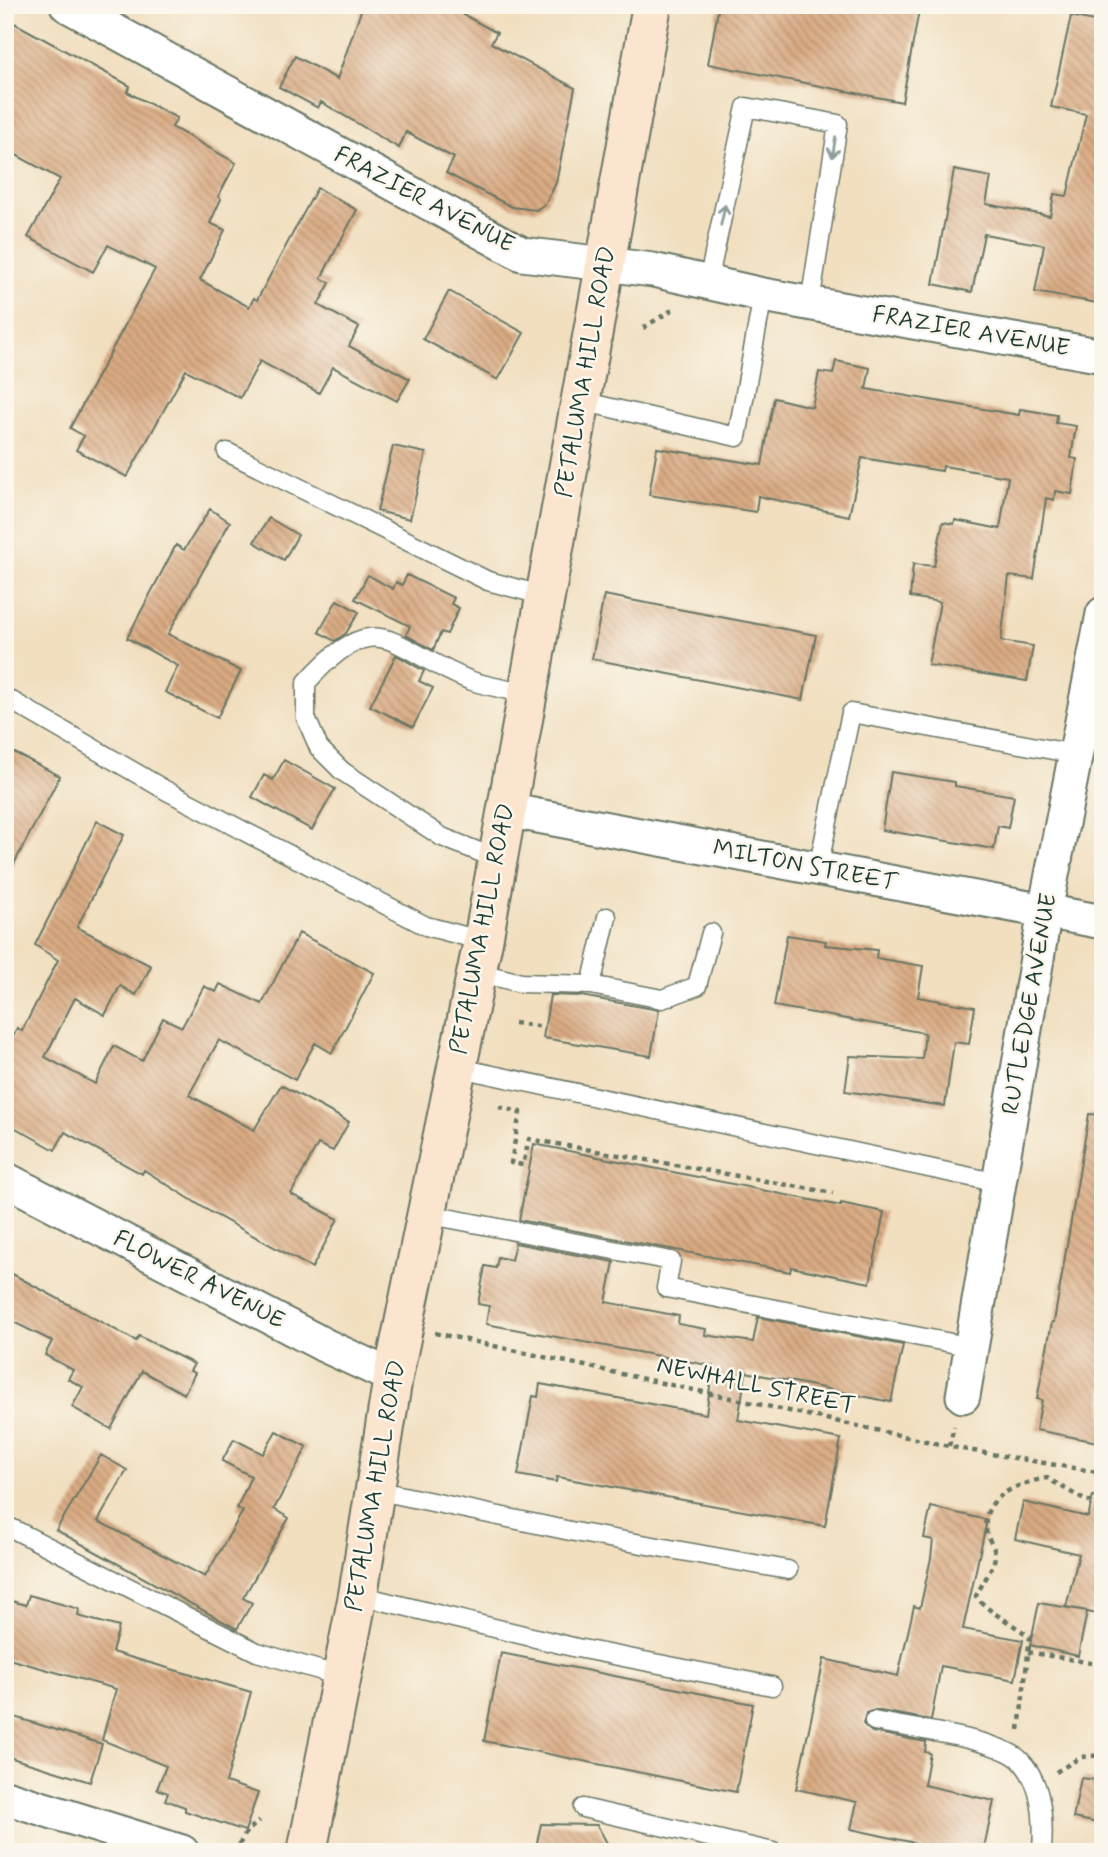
<svg xmlns="http://www.w3.org/2000/svg" width="1108" height="1857" viewBox="0 0 1108 1857" font-family="Mynerve,sans-serif">
<style>
.building{fill:url(#building-back-hatch)}
.lines{fill:none;stroke-linecap:round;stroke-linejoin:round}
.service-casing{stroke:#687665;stroke-width:21}
.minor-casing{stroke:#687665;stroke-width:37}
.secondary-casing{stroke:#687665;stroke-width:42}
.path{stroke:#687665;stroke-width:4.5;stroke-dasharray:5 5;stroke-linecap:butt}
.service{stroke:#fff;stroke-width:18}
.minor{stroke:#fff;stroke-width:33}
.secondary{stroke:#fce5cf;stroke-width:38}
.oneway{stroke:#8f9e9a}
.labels{text-anchor:middle;dominant-baseline:central;stroke-width:5;stroke-linejoin:round;paint-order:stroke}
.street-label{font-size:24px;fill:#1f3d34;stroke:#fbf7ec}
</style>
<defs>
<pattern id="building-back-hatch" width="6" height="6" patternUnits="userSpaceOnUse" patternTransform="scale(1.75)"><rect width="6" height="6" fill="#daab83"/><path d="M-1 5l2 2M0 0l6 6M5-1l2 2" fill="none" stroke="#b08c6c"/></pattern>
</defs>
<rect width="100%" height="100%" fill="#fbf7ec"/>
<filter id="ink" filterUnits="userSpaceOnUse"><feTurbulence type="fractalNoise" baseFrequency=".0143" numOctaves="2"/><feDisplacementMap in="SourceGraphic" scale="14" xChannelSelector="R" yChannelSelector="G"/><feConvolveMatrix kernelMatrix="1 2 1 2 8 2 1 2 1" color-interpolation-filters="sRGB"/></filter>
<filter id="wash" filterUnits="userSpaceOnUse"><feTurbulence type="fractalNoise" baseFrequency=".00686" numOctaves="4" result="noise"/><feDisplacementMap in="SourceGraphic" scale="28" xChannelSelector="R" yChannelSelector="G"/><feGaussianBlur stdDeviation="1.57" result="paint"/><feColorMatrix in="noise" values="0 0 0 0 0 0 0 0 0 0 0 0 0 0 0 0 0 1.4 0 .05"/><feComposite in="paint" operator="in"/></filter>
<g filter="url(#wash)">
<rect width="100%" height="100%" fill="#f1dfc0"/>
<g id="blocks">
<path class="building" d="M363 5H446L497 33 491 43 575 88 556 183 546 203 536 210 512 207 446 173 454 158 406 132 399 148 321 102 318 108 279 87 295 56 337 79Z
M719 5H920L902 102 708 64Z
M1071 16 1103 23V304L1035 292 1044 245 984 234 972 292 933 284 954 170 991 177 986 204 1050 216 1054 194 1067 196 1086 114 1051 107Z
M5 18 130 86 127 92 177 118 172 127 236 163 218 197 221 199 210 223 225 230 200 280 249 307 254 298 257 300 317 188 357 210 321 278 330 283 318 305 359 327 349 346 410 379 397 401 333 367 319 393 260 361 240 398 186 370 127 477 76 450 84 436 70 428 155 269 108 245 93 272 28 237 60 179 5 149Z
M449 291 524 333 498 380 423 339Z
M836 361 870 368 866 389 1019 415 1020 409 1057 415 1056 423 1076 426 1071 458 1077 459 1072 494 1055 491 1054 500 1046 498 1034 579 1009 576 1001 641 1033 646 1027 681 928 665 940 602 910 597 913 564 934 566 943 522 954 524 955 520 1000 529 1008 477 943 466 942 471 862 458 849 516 758 496 756 512 649 495 657 448 762 465 774 398 812 407 819 372 833 374Z
M393 446 426 453 410 519 377 511Z
M210 509 230 522 168 634 241 671 217 718 165 692 178 666 127 638 176 545 184 550Z
M269 518 298 535 284 560 254 542Z
M368 575 393 589 396 582 402 585 407 575 454 598 451 604 459 608 447 634 441 632 433 650 406 635 410 626 355 599Z
M604 595 816 635 803 700 592 659Z
M337 600 359 612 346 633 335 641 319 632Z
M396 655 424 671 419 681 433 688 413 727 370 706Z
M5 748 60 776 5 881Z
M284 760 335 789 312 830 252 797 264 775 273 780Z
M891 772 955 782V786L1014 796 1008 828 998 826 994 849 882 830Z
M97 821 124 835 77 927 151 966 136 995 120 986 105 1015 75 998 45 1057 95 1084 114 1046 142 1061 163 1018 182 1027 204 986 216 992 220 984 262 1004 299 933 374 973 332 1053 315 1043 295 1080 219 1040 189 1095 254 1130 281 1085 349 1122 333 1151 318 1144 291 1194 338 1219 312 1268 212 1213 144 1170 142 1174 65 1132 55 1150 5 1122V1051L17 1028 22 1031 58 960 35 945Z
M787 935 826 941 825 945 877 950 876 958 923 966 918 997 975 1007 969 1044 954 1042 945 1106 845 1091 850 1056 922 1059 925 1033 774 1006Z
M550 995 581 996 659 1010 651 1056 543 1038Z
M1089 1114 1103 1115V1443L1036 1430 1042 1400 1037 1399 1052 1322H1054Z
M534 1144 841 1206V1203L884 1212 870 1283 791 1267 790 1272 519 1220Z
M515 1243 614 1262 606 1302 679 1316 678 1324 706 1329 705 1335 753 1342 758 1317 903 1345 891 1402 746 1372 738 1420 841 1439 825 1526 557 1477 556 1482 518 1475 533 1396 538 1397 540 1384 706 1414 713 1366 486 1324 489 1306 478 1304 485 1266 496 1268 498 1257 511 1260Z
M5 1270 136 1341 139 1336 194 1364 190 1371 195 1373 184 1394 142 1371 111 1429 72 1407 83 1387 68 1379 73 1370 45 1355 52 1341 5 1318Z
M276 1431 307 1447 274 1509 289 1518 243 1598 252 1603 237 1629 56 1530 101 1455 127 1470 98 1521 205 1577 243 1511 237 1508 251 1476 222 1461 234 1439 263 1454Z
M1093 1496 1103 1497V1615L1087 1612 1078 1656 1030 1645 1039 1603 1087 1611 1066 1607 1079 1554 1015 1539 1023 1502 1088 1517Z
M931 1507 987 1520 963 1629 1023 1640 1015 1680 941 1666 931 1720 875 1710 866 1713 863 1724 872 1732 926 1742 925 1752 930 1753 924 1785 994 1801 984 1848 963 1844 961 1852H929L914 1848 915 1843 851 1829 857 1802 796 1789 824 1659 898 1676 914 1606 920 1608 931 1558 933 1540 924 1538Z
M29 1595 79 1609 78 1616 119 1627 112 1652 251 1692 226 1782 258 1793 245 1831 185 1811V1807L165 1800 168 1793 157 1789 166 1766 102 1740 116 1689 5 1658V1599L26 1605Z
M501 1653 753 1704 736 1792 484 1741Z
M5 1714 102 1744 90 1782 5 1756Z
M1081 1778 1103 1781V1824L1073 1818Z
M541 1824 597 1825 612 1852H535Z"/>
</g>
</g>
<g filter="url(#ink)">
<use href="#blocks" fill-opacity="0" stroke="#687665" stroke-width="2"/>
<g class="lines">
<defs>
<path id="service" d="M708 282 746 107 838 124 810 303
M581 401 737 437 763 295
M227 452 488 581 545 596
M5 697 167 791 426 926 483 941
M497 859 442 837 342 771 319 748 306 718V683C379 601 391 649 469 680 488 687 508 689 527 694
M818 868 851 713 1075 754
M476 972 521 983 591 985 662 999 697 986 711 933
M591 985 607 917
M455 1067 999 1183
M426 1214 671 1261 666 1288 972 1347
M375 1490 580 1533 788 1570
M5 1525 257 1652 343 1677
M358 1595 577 1648 772 1686
M874 1721C906 1728 999 1739 1020 1760 1043 1783 1044 1821 1042 1852
M583 1808 773 1852"/>
<path id="minor" d="M67 5 522 254 653 270 763 295 1103 356
M506 810 1103 922
M5 1179 326 1346 393 1377
M963 1396 1045 911 1103 614
M5 1797 182 1852"/>
<path id="secondary" d="M307 1852 358 1595 393 1377 483 941 652 5"/>
</defs>
<use href="#service" class="service-casing"/>
<use href="#minor" class="minor-casing"/>
<use href="#secondary" class="secondary-casing"/>
<path class="path" d="M643 328 675 308
M514 1023 545 1027
M499 1107 520 1112 511 1163 523 1165 529 1139 833 1193
M435 1333 962 1449 1103 1473
M949 1446 954 1426
M1028 1652 1103 1665
M1019 1730 1030 1637C1014 1624 987 1612 976 1596 981 1585 994 1568 995 1556 995 1545 987 1540 986 1530 981 1496 1020 1483 1047 1478L1086 1501 1103 1502
M1056 1772 1081 1757 1103 1755
M239 1845 247 1831 260 1821"/>
<use href="#service" class="service"/>
<use href="#minor" class="minor"/>
<use href="#secondary" class="secondary"/>
</g>
<defs><path id="oneway-shaft" d="M-6 0H5M1.5-3L5.5 0L1.5 3" fill="none" stroke-width="1.6" stroke-linecap="round" stroke-linejoin="round" transform="scale(1.75)"/></defs>
<g class="oneway">
<use href="#oneway-shaft" transform="translate(834 147) rotate(99)"/>
<use href="#oneway-shaft" transform="translate(723 215) rotate(-78)"/>
</g>
</g>
<g class="labels">
<g class="street-label">
<text transform="translate(424 200) rotate(28)">FRAZIER AVENUE</text>
<text transform="translate(971 332) rotate(10)">FRAZIER AVENUE</text>
<text transform="translate(586 372) rotate(-80)">PETALUMA HILL ROAD</text>
<text transform="translate(805 866) rotate(11)">MILTON STREET</text>
<text transform="translate(483 929) rotate(-79)">PETALUMA HILL ROAD</text>
<text transform="translate(1030 1004) rotate(-80)">RUTLEDGE AVENUE</text>
<text transform="translate(199 1280) rotate(27)">FLOWER AVENUE</text>
<text transform="translate(756 1386) rotate(12)">NEWHALL STREET</text>
<text transform="translate(376 1486) rotate(-80)">PETALUMA HILL ROAD</text>
</g>
</g>
<rect width="1108" height="1857" fill="none" stroke="#fbf7ec" stroke-width="28"/>
</svg>
